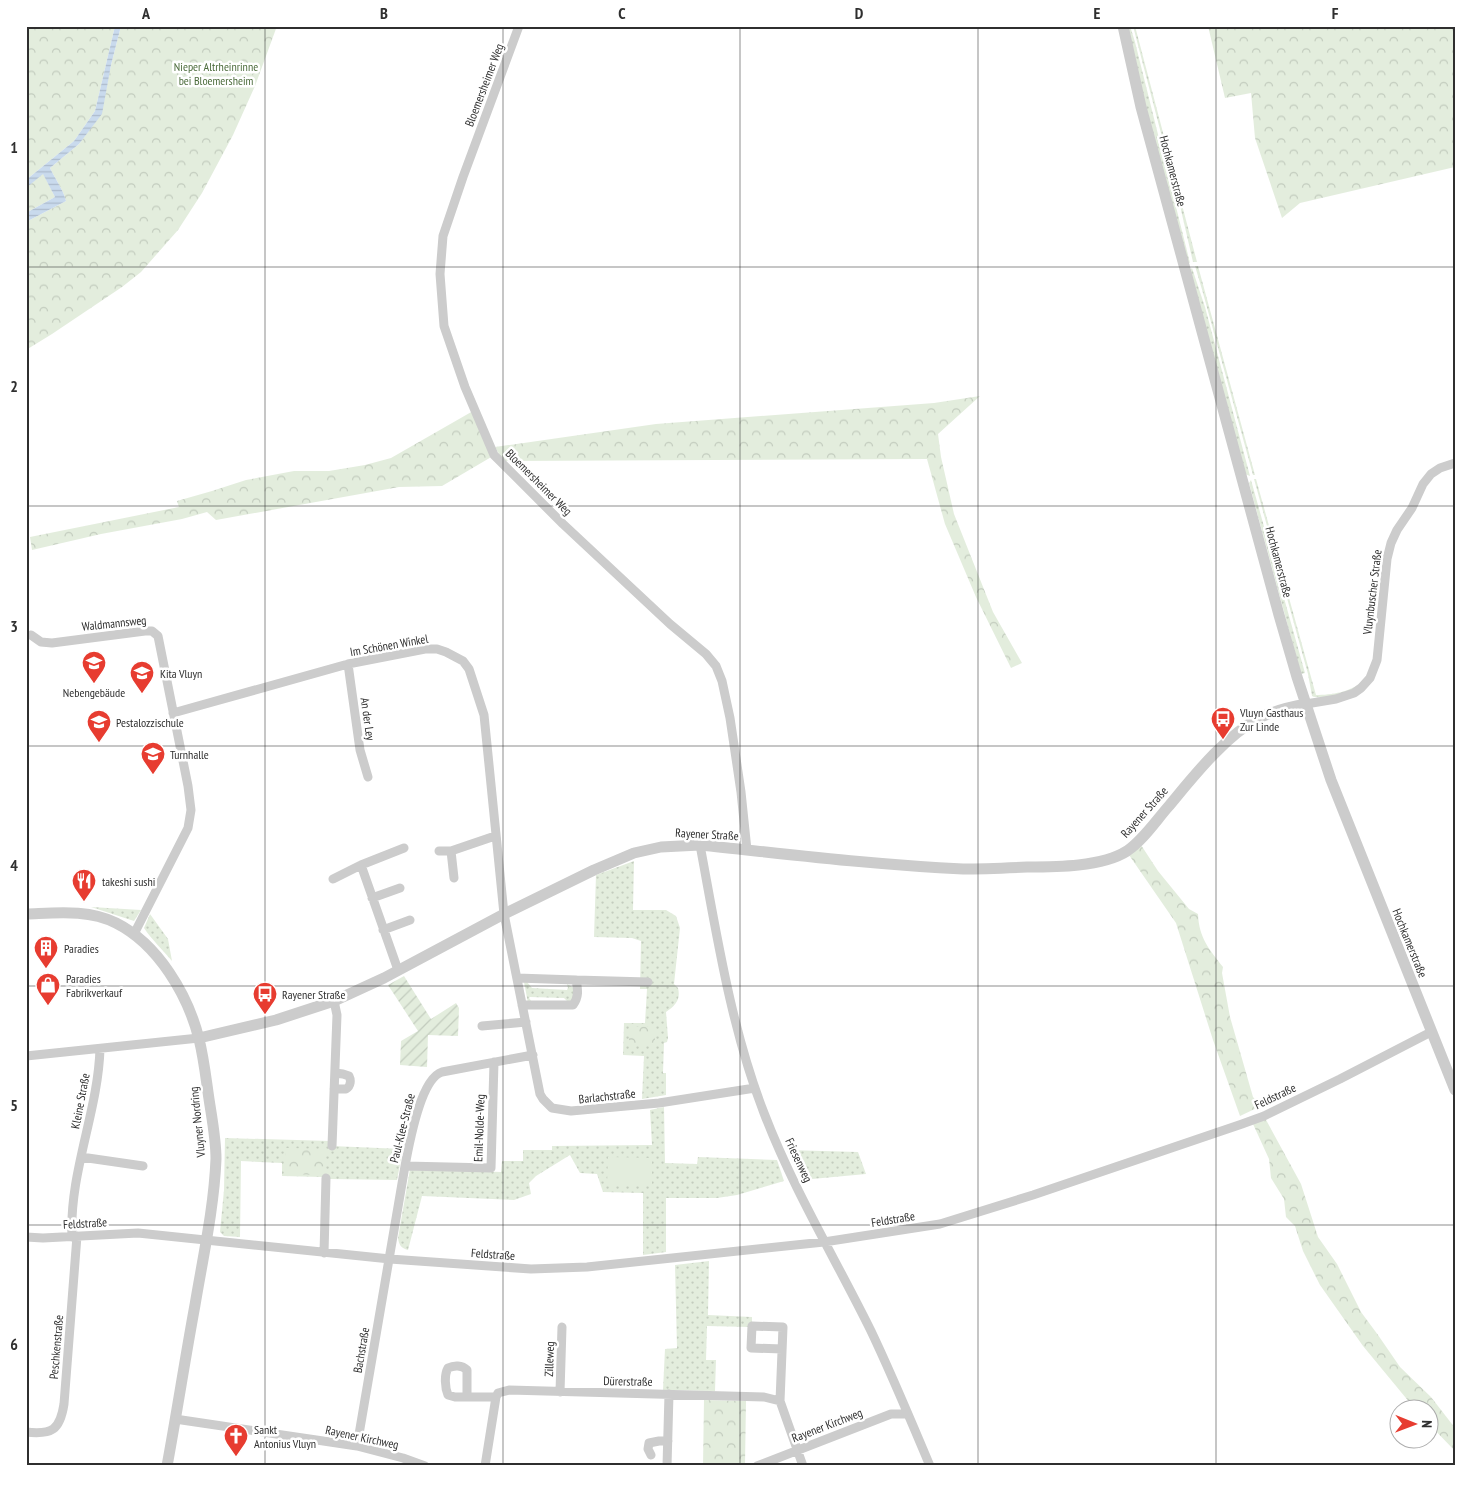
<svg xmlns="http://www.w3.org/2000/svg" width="1481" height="1492" viewBox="0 0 1481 1492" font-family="'PT Sans Narrow',sans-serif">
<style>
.grass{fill:url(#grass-dots)}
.forest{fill:url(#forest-crowns)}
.garden{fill:url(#garden-furrows)}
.pitch{fill:#e3eddd}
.water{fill:url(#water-rules)}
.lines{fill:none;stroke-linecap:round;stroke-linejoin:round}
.minor{stroke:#ccc;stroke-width:9}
.tertiary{stroke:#ccc;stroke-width:11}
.grid{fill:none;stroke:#2f2f2f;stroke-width:1;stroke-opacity:0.55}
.labels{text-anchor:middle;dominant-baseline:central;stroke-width:5;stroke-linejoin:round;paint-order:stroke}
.park-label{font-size:12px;fill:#4c6c3c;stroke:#fff}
.street-label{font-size:12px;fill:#2f2f2f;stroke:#fff}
.poi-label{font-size:12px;fill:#2f2f2f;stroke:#fff;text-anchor:start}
.neatline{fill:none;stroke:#2f2f2f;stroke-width:2}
.grid-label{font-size:16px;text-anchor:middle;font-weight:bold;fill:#2f2f2f}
</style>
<defs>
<pattern id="grass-dots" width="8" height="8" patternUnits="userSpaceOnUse" patternTransform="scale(1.25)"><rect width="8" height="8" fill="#e3eddd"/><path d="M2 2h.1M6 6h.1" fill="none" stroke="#c3ccbe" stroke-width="1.8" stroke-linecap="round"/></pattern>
<pattern id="forest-crowns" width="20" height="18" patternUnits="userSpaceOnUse" patternTransform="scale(1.25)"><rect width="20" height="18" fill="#e3eddd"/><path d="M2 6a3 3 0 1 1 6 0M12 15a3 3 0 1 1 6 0" fill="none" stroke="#c3ccbe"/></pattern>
<pattern id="garden-furrows" width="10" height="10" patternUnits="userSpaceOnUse" patternTransform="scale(1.25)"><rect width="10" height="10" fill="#e3eddd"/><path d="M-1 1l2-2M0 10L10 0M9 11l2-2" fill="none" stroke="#c3ccbe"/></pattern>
<pattern id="water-rules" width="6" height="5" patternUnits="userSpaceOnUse" patternTransform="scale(1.25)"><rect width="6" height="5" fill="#c9daed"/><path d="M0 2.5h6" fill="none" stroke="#adbbcc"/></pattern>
</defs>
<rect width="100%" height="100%" fill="#fff"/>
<path class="grass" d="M1128 26H1130L1135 42 1190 263 1187 262 1145 105Z
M1133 26H1135L1197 262H1193L1181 210Z
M1195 266H1198L1255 475H1253L1203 293Z
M1192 268 1205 307 1250 476 1245 474 1190 270Z
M1254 479H1256L1316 695C1331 695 1352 692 1362 681 1367 677 1370 670 1374 665 1370 671 1366 680 1361 685 1354 692 1321 701 1312 696L1308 674Z
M1251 480 1305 673 1301 674 1249 483Z
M634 861 633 910H666L676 916 680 928 674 984 678 988C681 1000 675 1006 666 1012L668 1038 667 1042 664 1043 663 1073H666V1095L642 1099 644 1056 623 1055 624 1023H645L647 989H640L641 941 632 938 594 937 596 875Z
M91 907 141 910 134 921Z
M150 914 168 939 172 961C163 950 152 940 144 928Z
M524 982H527L532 988 567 990 568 988 567 984 574 988 573 1000 568 1002 564 998 530 997 529 998 532 1002 528 1003Z
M664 1107 665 1163 697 1164 698 1157 777 1160 784 1181 737 1195 717 1198H666V1252L643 1255V1193L603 1192 597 1174 580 1173 570 1155 536 1176 529 1183 531 1194 514 1200 422 1196 408 1250C401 1248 399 1245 398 1238L410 1169 501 1172 502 1161H523V1150H552V1146L652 1145 650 1110Z
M225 1138 331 1141V1146L403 1149 397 1180 330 1179 322 1177 282 1176V1163L241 1161 240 1237 224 1236 220 1232 224 1190Z
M787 1150 858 1152 866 1174 801 1180Z
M709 1261 708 1315 752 1317V1323L749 1327 707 1326 706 1360H716L715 1391 663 1390 665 1349 677 1348 675 1265Z"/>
<path class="forest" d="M26 26H115L95 111 74 141 26 180Z
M121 26H277L255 86 233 135 202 193 178 230 141 272 122 287 52 334 26 350V222L66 201C63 189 55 179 50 168L79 144 101 114 111 65Z
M1208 26H1455V167L1300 203 1282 218 1255 138 1251 93 1225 98Z
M43 173 55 197 26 213V188Z
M980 396 938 434 941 457 954 514 993 612 1022 663 1011 668 976 597 945 524 927 459 503 461 495 447 656 424 934 403Z
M473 411 493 456 442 486 399 487 216 520 207 512 182 519 101 534 32 550 30 537 179 507 177 501 212 491 246 480 294 471H329L365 465 391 458Z
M1141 845 1158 871 1189 909 1198 914C1199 938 1209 949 1223 967L1222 973 1230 1017 1253 1097 1261 1106 1240 1116 1213 1040 1176 923 1129 855Z
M655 1026V1045L629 1046V1027Z
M1265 1118 1301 1184 1318 1237 1337 1264 1361 1312 1378 1335 1400 1367 1431 1397 1455 1428V1451L1429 1424 1428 1410 1415 1409 1363 1346 1320 1285 1303 1251 1295 1226 1286 1217 1284 1199 1271 1178 1269 1159 1253 1124Z
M286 1148 326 1149 325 1175 285 1174Z
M704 1400 746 1401 745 1464 739 1466H703Z"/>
<path class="garden" d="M404 976 431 1019 456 1003 459 1008 458 1036 428 1035 427 1067 400 1065 401 1041 418 1031 388 985Z"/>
<path class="pitch" d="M608 1157 652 1158V1186H607Z"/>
<path class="water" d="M115 26H121L111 65 102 114 79 144 50 168C55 179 63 189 66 201L26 222V213L55 197 43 174 26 188V180L74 141 95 111Z"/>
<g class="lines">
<path class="minor" d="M519 26 463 177 443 236 440 274 444 326 465 387 494 455 563 524 670 624 706 654 716 666 722 681 730 718 741 792 747 850
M31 635 41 642 52 643 145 631H152L158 636 188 786 191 810 188 828 134 934
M348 664 360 750 368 777
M1306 704 1336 699 1354 693 1361 688 1370 678 1377 660 1387 559 1391 543 1397 530 1412 508 1423 484 1431 474 1440 468 1455 463
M173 713 348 664 425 649H437L446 652 463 661 469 669 484 715 504 914 540 1094 543 1099 552 1108 571 1111 659 1103 755 1088
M700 845C717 936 731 1028 764 1113 793 1189 835 1258 871 1331 892 1375 911 1421 930 1466
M439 851H451L495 836
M451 851 454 878
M333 879 361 865
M372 898 400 888
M383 930 410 920
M398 970 361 865 404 848
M517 978 576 980C578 990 579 997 573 1005H522
M576 980 648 982
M482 1026 526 1022
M26 1056 199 1038
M334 1089H346C351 1086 351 1080 349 1076L343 1074 335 1073
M332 1146 337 1015 334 1001
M81 1157 143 1166
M405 1166 491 1168 494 1062
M26 1237 43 1238 138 1233 390 1259 531 1269 587 1267 824 1242 940 1224 1033 1195 1242 1124 1264 1116 1340 1079 1431 1032
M72 1237C69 1173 98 1112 100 1049
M324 1253 326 1178
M560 1392 562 1327
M467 1397V1370C462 1365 454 1365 448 1368 444 1375 445 1388 448 1395L455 1397H496
M780 1401 783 1327 752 1326 751 1348 782 1349
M175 1419 357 1446 403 1458 425 1466
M26 1432C52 1435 60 1430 64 1404L77 1236
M357 1446 405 1166C409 1145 420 1079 442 1072L533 1055
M651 1455 648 1449 649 1443 659 1441H668
M485 1466 496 1397 498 1393 509 1390 764 1397 780 1401 803 1466
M667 1466 669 1394
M757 1466 891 1414H908"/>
<path class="tertiary" d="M1123 26 1141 107 1279 615 1297 677 1331 780 1455 1090
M26 914C56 913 88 909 116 923 158 944 188 995 199 1039 204 1059 206 1079 209 1099 212 1119 216 1139 216 1159 214 1208 203 1257 195 1305 185 1359 177 1412 167 1466
M199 1038 276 1020 334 1001 384 978 504 914 594 870 634 853 661 847 700 845C787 854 875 865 963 869 984 869 1006 868 1027 867 1056 867 1102 867 1127 851 1143 840 1155 822 1168 807 1193 777 1224 737 1259 718 1274 711 1290 707 1306 704"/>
</g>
<path class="grid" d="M265 26V1466M503 26V1466M740 26V1466M978 26V1466M1216 26V1466M26 267H1455M26 506H1455M26 746H1455M26 986H1455M26 1225H1455"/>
<defs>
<symbol id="school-pin" viewBox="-11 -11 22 30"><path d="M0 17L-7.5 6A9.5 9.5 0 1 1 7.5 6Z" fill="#e73c30" stroke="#fff"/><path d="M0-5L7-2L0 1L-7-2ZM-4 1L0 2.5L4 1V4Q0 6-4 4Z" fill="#fff"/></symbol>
<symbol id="bus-pin" viewBox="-11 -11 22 30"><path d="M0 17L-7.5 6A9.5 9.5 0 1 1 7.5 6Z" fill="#e73c30" stroke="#fff"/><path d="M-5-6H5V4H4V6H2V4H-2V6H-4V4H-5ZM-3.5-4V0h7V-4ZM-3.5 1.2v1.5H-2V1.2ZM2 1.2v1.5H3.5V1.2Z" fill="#fff"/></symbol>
<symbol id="restaurant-pin" viewBox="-11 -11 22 30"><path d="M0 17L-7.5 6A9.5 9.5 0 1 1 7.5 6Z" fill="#e73c30" stroke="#fff"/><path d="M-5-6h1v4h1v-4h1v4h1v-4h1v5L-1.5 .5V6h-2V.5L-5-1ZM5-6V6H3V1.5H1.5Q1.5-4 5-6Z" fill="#fff"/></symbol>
<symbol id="building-pin" viewBox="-11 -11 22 30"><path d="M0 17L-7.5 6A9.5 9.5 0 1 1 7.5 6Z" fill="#e73c30" stroke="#fff"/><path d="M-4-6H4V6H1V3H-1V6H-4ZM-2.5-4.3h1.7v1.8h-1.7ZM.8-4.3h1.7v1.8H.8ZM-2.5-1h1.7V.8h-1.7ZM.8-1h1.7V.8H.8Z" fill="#fff"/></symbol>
<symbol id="shop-pin" viewBox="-11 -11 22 30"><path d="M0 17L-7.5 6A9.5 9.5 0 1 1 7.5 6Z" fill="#e73c30" stroke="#fff"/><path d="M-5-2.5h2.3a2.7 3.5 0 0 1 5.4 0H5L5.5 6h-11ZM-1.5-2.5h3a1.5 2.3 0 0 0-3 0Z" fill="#fff"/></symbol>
<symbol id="church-pin" viewBox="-11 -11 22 30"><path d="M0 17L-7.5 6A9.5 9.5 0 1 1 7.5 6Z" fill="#e73c30" stroke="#fff"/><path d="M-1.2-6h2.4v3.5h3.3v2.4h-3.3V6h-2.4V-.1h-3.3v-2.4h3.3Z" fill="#fff"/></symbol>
</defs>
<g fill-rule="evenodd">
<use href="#school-pin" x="80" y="649" width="28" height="38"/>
<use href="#school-pin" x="128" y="659" width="28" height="38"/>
<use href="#bus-pin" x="1209" y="705" width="28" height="38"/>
<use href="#school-pin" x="85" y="708" width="28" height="38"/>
<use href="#school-pin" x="139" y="740" width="28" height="38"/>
<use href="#restaurant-pin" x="70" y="867" width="28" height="38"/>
<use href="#building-pin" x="32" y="934" width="28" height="38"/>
<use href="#shop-pin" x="34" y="971" width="28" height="38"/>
<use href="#bus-pin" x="251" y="980" width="28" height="38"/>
<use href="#church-pin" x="222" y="1422" width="28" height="38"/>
</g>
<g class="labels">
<g class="park-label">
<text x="216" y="66">Nieper Altrheinrinne<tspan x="216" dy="14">bei Bloemersheim</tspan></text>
</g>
<g class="street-label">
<text transform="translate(484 85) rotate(-69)">Bloemersheimer Weg</text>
<text transform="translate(1173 171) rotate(75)">Hochkamerstraße</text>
<text transform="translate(539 482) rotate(45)">Bloemersheimer Weg</text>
<text transform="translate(1279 562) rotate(75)">Hochkamerstraße</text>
<text transform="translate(1372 592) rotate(-83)">Vluynbuscher Straße</text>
<text transform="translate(114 623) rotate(-6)">Waldmannsweg</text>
<text transform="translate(389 645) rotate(-10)">Im Schönen Winkel</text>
<text transform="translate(368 719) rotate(82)">An der Ley</text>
<text transform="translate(1144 812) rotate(-48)">Rayener Straße</text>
<text transform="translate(707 834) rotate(3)">Rayener Straße</text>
<text transform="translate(1410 943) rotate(68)">Hochkamerstraße</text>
<text transform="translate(607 1096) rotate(-6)">Barlachstraße</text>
<text transform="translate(1275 1096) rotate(-25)">Feldstraße</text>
<text transform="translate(80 1101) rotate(-79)">Kleine Straße</text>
<text transform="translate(197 1122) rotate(-96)">Vluyner Nordring</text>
<text transform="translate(402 1128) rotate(-76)">Paul-Klee-Straße</text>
<text transform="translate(479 1128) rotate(-88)">Emil-Nolde-Weg</text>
<text transform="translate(799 1160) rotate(65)">Friesenweg</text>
<text transform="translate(893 1219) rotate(-9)">Feldstraße</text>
<text transform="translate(85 1223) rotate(-3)">Feldstraße</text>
<text transform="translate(493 1254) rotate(4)">Feldstraße</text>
<text transform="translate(56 1347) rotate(-85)">Peschkenstraße</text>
<text transform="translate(361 1350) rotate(-80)">Bachstraße</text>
<text transform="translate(549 1359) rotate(-88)">Zilleweg</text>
<text transform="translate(628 1381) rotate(1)">Dürerstraße</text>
<text transform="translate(827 1425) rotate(-21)">Rayener Kirchweg</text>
<text transform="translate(362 1437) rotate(12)">Rayener Kirchweg</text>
</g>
<g class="poi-label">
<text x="160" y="673">Kita Vluyn</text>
<text x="94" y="692" text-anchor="middle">Nebengebäude</text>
<text x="1240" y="712">Vluyn Gasthaus<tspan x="1240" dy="14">Zur Linde</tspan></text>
<text x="116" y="722">Pestalozzischule</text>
<text x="170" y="754">Turnhalle</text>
<text x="102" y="881">takeshi sushi</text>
<text x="64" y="948">Paradies</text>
<text x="66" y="978">Paradies<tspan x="66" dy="14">Fabrikverkauf</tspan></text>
<text x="282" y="994">Rayener Straße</text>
<text x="254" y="1429">Sankt<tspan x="254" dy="14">Antonius Vluyn</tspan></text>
</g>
</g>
<rect width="1481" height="1492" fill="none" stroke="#ffffff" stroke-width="55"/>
<g transform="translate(1414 1424) rotate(91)"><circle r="24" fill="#ffffff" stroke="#acacac"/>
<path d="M0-4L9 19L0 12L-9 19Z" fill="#e73c30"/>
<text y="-8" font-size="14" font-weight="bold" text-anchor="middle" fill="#2f2f2f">N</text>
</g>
<rect x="28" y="28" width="1426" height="1436" class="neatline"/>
<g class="grid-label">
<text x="146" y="19">A</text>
<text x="384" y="19">B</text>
<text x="622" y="19">C</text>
<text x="859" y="19">D</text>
<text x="1097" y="19">E</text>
<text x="1335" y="19">F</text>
<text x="14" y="153">1</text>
<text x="14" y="392">2</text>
<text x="14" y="632">3</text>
<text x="14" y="871">4</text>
<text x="14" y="1111">5</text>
<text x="14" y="1350">6</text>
</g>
</svg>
